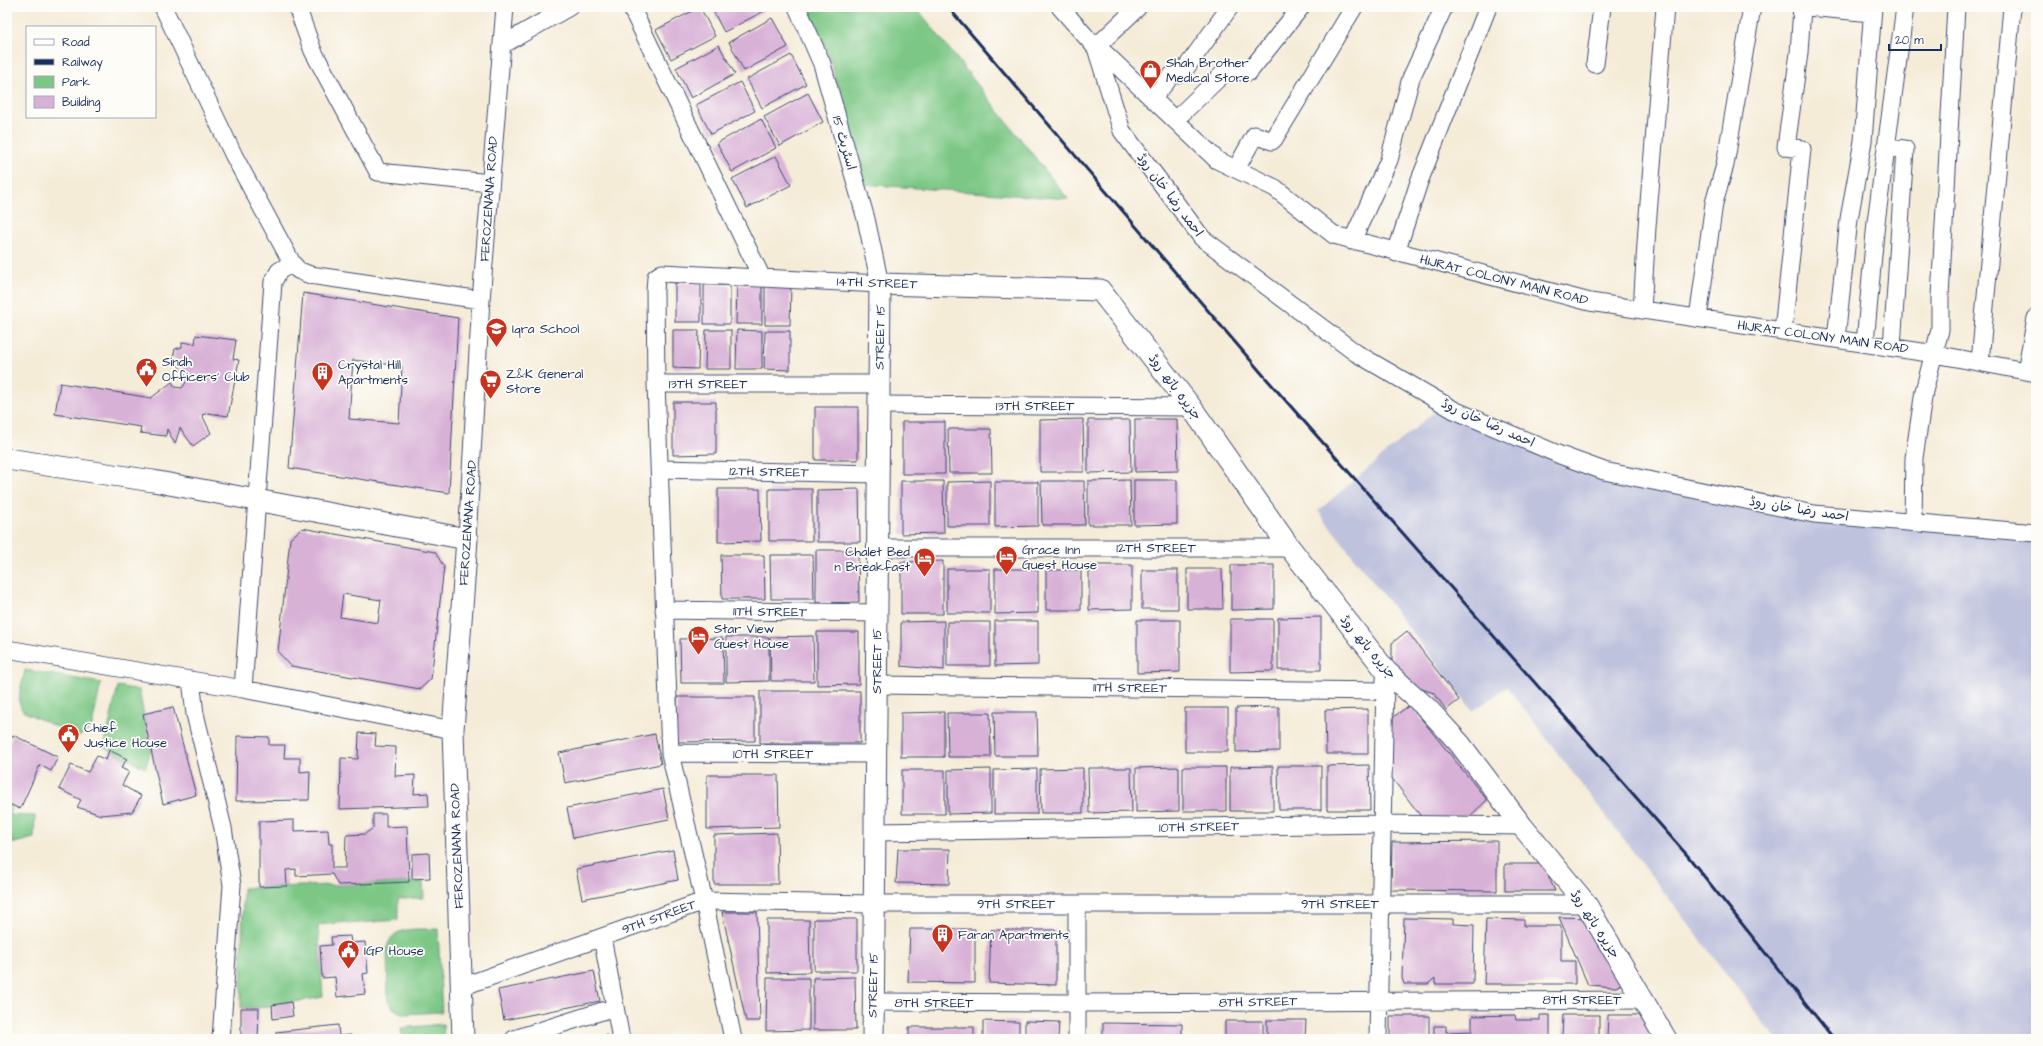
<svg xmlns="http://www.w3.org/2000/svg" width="2043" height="1046" viewBox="0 0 2043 1046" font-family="'Architects Daughter','Playpen Sans Arabic',sans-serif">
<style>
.industrial{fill:#bfc2dd}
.green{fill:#7cc785;stroke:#4c7b72}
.building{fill:#d8b1d7;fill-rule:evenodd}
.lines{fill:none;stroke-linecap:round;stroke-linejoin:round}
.minor-casing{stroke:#3c4b70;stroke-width:19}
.tertiary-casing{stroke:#3c4b70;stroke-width:23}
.minor{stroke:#fff;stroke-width:17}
.tertiary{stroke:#fff;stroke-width:21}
.rail{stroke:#1b2f5e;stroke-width:3}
.labels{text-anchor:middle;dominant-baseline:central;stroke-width:3.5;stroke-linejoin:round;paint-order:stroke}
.poi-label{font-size:13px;fill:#1b2f5e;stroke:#fdfcf7;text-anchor:start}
.street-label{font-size:13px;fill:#1b2f5e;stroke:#fdfcf7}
</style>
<rect width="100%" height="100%" fill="#fdfcf7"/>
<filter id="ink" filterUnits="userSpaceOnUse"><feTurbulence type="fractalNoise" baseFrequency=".025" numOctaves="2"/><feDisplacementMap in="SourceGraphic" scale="8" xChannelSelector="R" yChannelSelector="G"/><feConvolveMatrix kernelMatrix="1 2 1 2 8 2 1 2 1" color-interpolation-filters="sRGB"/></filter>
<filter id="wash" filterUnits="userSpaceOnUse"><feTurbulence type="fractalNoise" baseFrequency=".012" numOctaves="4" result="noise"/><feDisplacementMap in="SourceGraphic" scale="16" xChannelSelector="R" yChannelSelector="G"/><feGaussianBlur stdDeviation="0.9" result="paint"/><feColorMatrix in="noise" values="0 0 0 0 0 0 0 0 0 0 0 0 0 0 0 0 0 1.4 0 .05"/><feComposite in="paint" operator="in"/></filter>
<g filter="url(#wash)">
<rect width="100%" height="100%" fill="#f5ecd8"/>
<path class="industrial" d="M1441 406 1548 450 1715 495 2036 537V1039H1776L1507 687 1473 711 1318 511Z"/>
<path class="green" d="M803 7H916L1068 199 861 184 831 61Z
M25 670 101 683 92 726C87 732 84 736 75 735L24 712C14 702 23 682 25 670Z
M118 686 139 690 151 751 145 768 104 747Z
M7 803 13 805 9 815 35 816 34 838 7 845Z
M423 882 424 898 398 899V920L347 924V922L318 925 323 997 259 1008H241L243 888Z
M438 929 442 1012 402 1014 393 1008 388 1001 387 948C392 924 418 930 438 929Z
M443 1024 444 1039H402L401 1028Z"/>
<g id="blocks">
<path class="building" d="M700 7 715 36 671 59 656 30Z
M711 7H767L768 9 724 32Z
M772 18 788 47 744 71 729 42Z
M719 45 735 74 691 98 676 68Z
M791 55 806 84 762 108 747 79Z
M740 82 755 111 711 134 696 105Z
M808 93 823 122 780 146 764 117Z
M761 119 776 148 732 172 717 143Z
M776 156 791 185 747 208 732 179Z
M675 283H701V322H675Z
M704 285H730V324H704Z
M737 285H762V324H736Z
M765 286H791L790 325H765Z
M303 293 458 318 449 493 289 468ZM353 360 402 366 399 423 349 419Z
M673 330H699L698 369 673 368Z
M706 330H731V369H705Z
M737 330 762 331V369H736Z
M765 331H790V370L764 369Z
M196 335 236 340 233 359 239 360 228 416 208 413 202 415 211 433 193 446 180 428 175 444 167 429 166 436 140 433 141 427 55 414 60 383 151 398 172 382 175 387 182 388 187 381 186 376 173 358 175 349 182 347V342L195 344Z
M673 402H716V454L673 455Z
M815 407H858V460H815Z
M1083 419 1084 472H1040V420Z
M1135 419H1177L1178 471 1135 472Z
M1088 420H1130L1131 472 1088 473Z
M902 422H945V474H902Z
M948 429H991L992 473H949Z
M1130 480 1131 525H1088V481Z
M1134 480H1177V524L1134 525Z
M901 481H943L944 533 901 534Z
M990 481V526H947V482Z
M1041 481H1084L1085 525H1042Z
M995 482H1038V526L995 527Z
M718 489H760L761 541 718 542Z
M769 489H812V541H769Z
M859 489 860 542H817V490Z
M302 528 435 552 444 567 431 679 420 689 291 666 278 652 290 539ZM343 594 381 600 378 623 340 617Z
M816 550H858L859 602 816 603Z
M721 555H764L765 599H722Z
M770 555H813L814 599H771Z
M943 561V614H901V562Z
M1089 565H1132V609L1089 610Z
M1231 565H1274V609L1231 610Z
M947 569H990V613H947Z
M995 569H1038V613L995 614Z
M1187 569H1222L1223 609H1187Z
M1046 570H1081V610H1046Z
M1142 570H1178V609H1142Z
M1321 617V670H1278V618Z
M1230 619H1273V671L1230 672Z
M1137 620H1180V672L1137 673Z
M944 621V670L901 666V622Z
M995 621H1038V665L995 666Z
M947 622H990V666H947Z
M1407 631 1459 700 1446 710 1434 693 1406 684 1392 666V643Z
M817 632H859V684L817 685Z
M813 636 814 681H771L770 637Z
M726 637H769V681L726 682Z
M723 638 724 683H681L680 639Z
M760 691H860V743H760Z
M677 697H755V741L676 742Z
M1410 705 1487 800 1468 818 1423 819 1388 773 1389 720Z
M173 707 196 795 163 804 143 714Z
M1279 707V751L1236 752V708Z
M1185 708H1228V752H1185Z
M1368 709V754H1326L1325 710Z
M944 712V757H901V713Z
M994 712H1037L1038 756H995Z
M947 713H990L991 757H948Z
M359 733 376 734 375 746 396 747 395 776 415 775 414 794 428 793 429 806 340 809 341 758 358 759Z
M655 734 661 764 565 783 559 753Z
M13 735 58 757 51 771 40 765 20 809 7 803V747Z
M237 736 269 737V745H285L284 758H300V772L310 771 309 800 236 801Z
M109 750 127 759 121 768 129 772 122 785 141 796 132 812 101 815 77 807 81 800 59 789 71 765 88 772 97 756 106 760Z
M1369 765 1370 810H1327V766Z
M1273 766V811H1230V767Z
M1278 766H1321V810H1279Z
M1179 767V811L1136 812V768Z
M1183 767H1226V811H1183Z
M1083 768V813H1041L1040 769Z
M1088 768H1131L1132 812 1089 813Z
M991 769V813L948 814V770Z
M1037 769V814H994V770Z
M902 770H945V814H902Z
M707 775H778L779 827 707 829Z
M663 789 669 819 573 838 567 808Z
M373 814H386V827L407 826 409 882 338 885 332 874 296 876V869L286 870 287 886 259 887V821L294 820V831L328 830 329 844H332V868H345L346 835 365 834 373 828Z
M777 833 778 884H714V835Z
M1497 841V891L1391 890 1392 842Z
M898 849H950L949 884 896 883Z
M673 850 678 880 582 899 576 869Z
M429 853 430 878 412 879V854Z
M1505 864H1543L1555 891H1505Z
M722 912H757L760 1021H746Z
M1559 917 1591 918 1626 981 1616 987 1588 985Z
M1404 918 1453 919V924L1474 925 1473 984H1435V978L1428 984H1404L1402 978Z
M814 919H857V971H814Z
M1486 919 1524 920V926H1561V961H1575V984H1484Z
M767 920H809L810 972 767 973Z
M910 929H975V983L908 982Z
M991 930H1056V985L989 983Z
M350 936 351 943 365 942 368 973 363 974 365 994 337 997 335 977 322 978 320 946 332 945 331 937Z
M594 971 600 1001 504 1020 498 990Z
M855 977 856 1030H813V978Z
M767 978H809V1030L766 1031Z
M291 1002 293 1016 273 1019 272 1005Z
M241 1008H259L258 1039H241Z
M1515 1015 1516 1020H1540V1015H1550V1039H1434V1026H1446V1032L1472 1031V1016Z
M1563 1015H1599V1039H1562Z
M1608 1015H1644L1659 1039H1607Z
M1390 1016H1429V1039H1390Z
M1267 1020H1306L1305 1039H1267Z
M983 1021 1019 1022V1039H983Z
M1025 1021 1059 1022 1058 1039H1025Z
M1225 1021H1263V1039H1225Z
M1103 1023 1182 1024V1039H1103Z
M338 1025 339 1036 351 1035V1039H277L276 1032Z
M909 1027H974V1039H909Z
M607 1035 608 1039H592V1038Z"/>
</g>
</g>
<g filter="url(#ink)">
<use href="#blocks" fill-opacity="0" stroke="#3c4b70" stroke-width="1"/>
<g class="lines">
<defs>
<path id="minor" d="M163 7 234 156 292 263 298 270 310 275 481 300
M297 7 313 51 378 172 490 183
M631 7 762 278
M1060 7 1096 48 1122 131 1202 238 1356 353 1454 410 1560 455 1604 471 1814 514 2036 533
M1808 7 1872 13
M502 45 569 7
M1098 45 1138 7
M1097 46 1217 160 1275 188 1334 235 1590 302 1935 354 2036 373
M1595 64 1602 7
M1153 98 1171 76 1183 72 1230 7
M1175 120 1226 71 1249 72 1301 7
M1887 147 1905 149 1892 347
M1236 169 1255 135 1272 141 1274 139 1354 7
M1352 241 1389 160 1411 78 1444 7
M1396 253 1419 182 1488 7
M1642 310 1647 227 1665 7
M1698 318 1714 203 1725 165 1752 7
M1783 331 1802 149 1786 147 1799 53 1802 7
M1836 339 1849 219 1863 141 1873 7
M1865 343 1876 222 1905 7
M1980 362 2012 7
M2026 371 2036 318
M656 384H879
M879 405 1191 407
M660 469 878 474
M1913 522 1914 458 1924 391 1940 330V297L1956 7
M467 539 481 300 505 7
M877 548H1290
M664 610 877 613
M7 649 243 689 453 730
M191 680 195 714 223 828 232 885 221 1039
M876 685 1383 691
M243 689 273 282 279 271 292 263
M670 753 876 754
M875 832 1381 824 1522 826
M1077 904V1039
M602 937 621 1039
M461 987 704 901 874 904H1586
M873 1002 1077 1003 1642 1000
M514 1039 615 1007
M733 1039 704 901 670 753 656 384 655 291 656 277 662 273 880 284 866 219 822 64 797 7
M1378 1039 1385 679"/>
<path id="tertiary" d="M7 459 153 481 467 539 453 730 463 1039
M873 1039 880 284 1100 290 1191 407 1290 548 1386 671 1428 709 1460 744 1522 826 1586 904 1666 1039"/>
</defs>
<use href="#minor" class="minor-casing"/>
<use href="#tertiary" class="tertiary-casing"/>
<use href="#minor" class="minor"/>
<use href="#tertiary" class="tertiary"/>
<path class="rail" d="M948 7 1264 376 1687 855 1834 1039"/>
</g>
</g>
<defs>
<symbol id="shop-pin" viewBox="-11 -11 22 30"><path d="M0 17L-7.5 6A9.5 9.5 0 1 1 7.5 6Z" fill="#c8321e" stroke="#fdfcf7"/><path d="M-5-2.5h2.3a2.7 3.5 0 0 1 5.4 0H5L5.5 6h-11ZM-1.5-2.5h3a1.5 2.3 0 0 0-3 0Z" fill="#fff"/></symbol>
<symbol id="school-pin" viewBox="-11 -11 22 30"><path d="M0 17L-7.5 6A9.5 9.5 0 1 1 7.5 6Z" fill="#c8321e" stroke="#fdfcf7"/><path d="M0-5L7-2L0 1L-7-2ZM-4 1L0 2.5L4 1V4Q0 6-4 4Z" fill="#fff"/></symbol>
<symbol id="civic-pin" viewBox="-11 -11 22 30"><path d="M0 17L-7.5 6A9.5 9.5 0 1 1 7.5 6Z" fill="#c8321e" stroke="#fdfcf7"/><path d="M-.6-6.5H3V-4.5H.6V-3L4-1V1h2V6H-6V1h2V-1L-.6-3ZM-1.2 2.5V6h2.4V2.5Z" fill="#fff"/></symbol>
<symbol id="building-pin" viewBox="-11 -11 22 30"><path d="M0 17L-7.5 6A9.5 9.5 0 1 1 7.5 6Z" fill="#c8321e" stroke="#fdfcf7"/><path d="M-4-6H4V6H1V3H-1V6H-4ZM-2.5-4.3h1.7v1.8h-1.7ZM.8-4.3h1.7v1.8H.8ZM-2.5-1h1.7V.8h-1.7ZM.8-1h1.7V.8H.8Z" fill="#fff"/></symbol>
<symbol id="supermarket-pin" viewBox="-11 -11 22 30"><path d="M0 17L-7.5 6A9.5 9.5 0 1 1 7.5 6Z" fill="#c8321e" stroke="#fdfcf7"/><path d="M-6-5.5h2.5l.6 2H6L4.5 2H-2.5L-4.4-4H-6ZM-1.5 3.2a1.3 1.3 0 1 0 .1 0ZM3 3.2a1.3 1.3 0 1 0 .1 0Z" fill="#fff"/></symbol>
<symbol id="hotel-pin" viewBox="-11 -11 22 30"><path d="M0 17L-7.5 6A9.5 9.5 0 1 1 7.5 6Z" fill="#c8321e" stroke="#fdfcf7"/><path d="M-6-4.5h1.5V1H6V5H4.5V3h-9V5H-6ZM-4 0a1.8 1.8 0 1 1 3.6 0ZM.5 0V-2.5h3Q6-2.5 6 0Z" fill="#fff"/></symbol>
</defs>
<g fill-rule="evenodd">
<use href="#shop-pin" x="1138" y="58" width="25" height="34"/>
<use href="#school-pin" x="484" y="316" width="25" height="34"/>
<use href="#civic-pin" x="134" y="356" width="25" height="34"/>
<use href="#building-pin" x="310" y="360" width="25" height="34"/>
<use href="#supermarket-pin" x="478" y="368" width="25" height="34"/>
<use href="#hotel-pin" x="994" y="544" width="25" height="34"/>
<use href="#hotel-pin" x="912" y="546" width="25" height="34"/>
<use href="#hotel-pin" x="686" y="624" width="25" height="34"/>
<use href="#civic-pin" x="56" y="722" width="25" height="34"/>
<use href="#building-pin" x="930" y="922" width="25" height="34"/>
<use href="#civic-pin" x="336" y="938" width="25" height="34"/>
</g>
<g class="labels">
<g class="poi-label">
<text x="1166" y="63">Shah Brother<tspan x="1166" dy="15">Medical Store</tspan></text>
<text x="512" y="329">Iqra School</text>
<text x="162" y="362">Sindh<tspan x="162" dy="15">Officers' Club</tspan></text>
<text x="338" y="365">Crystal Hill<tspan x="338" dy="15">Apartments</tspan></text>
<text x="506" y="374">Z&amp;K General<tspan x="506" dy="15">Store</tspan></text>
<text x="1022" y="550">Grace Inn<tspan x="1022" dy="15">Guest House</tspan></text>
<text x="910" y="552" text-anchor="end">Chalet Bed<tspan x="910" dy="15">n Breakfast</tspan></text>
<text x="714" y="629">Star View<tspan x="714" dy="15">Guest House</tspan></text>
<text x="84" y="728">Chief<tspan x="84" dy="15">Justice House</tspan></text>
<text x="958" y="935">Faran Apartments</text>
<text x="364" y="951">IGP House</text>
</g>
<g class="street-label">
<text transform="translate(844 143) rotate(74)">اسٹریٹ 15</text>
<text transform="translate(1170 195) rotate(53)">احمد رضا خان روڈ</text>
<text transform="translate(489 199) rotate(-86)">FEROZENANA ROAD</text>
<text transform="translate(1504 280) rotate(14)">HIJRAT COLONY MAIN ROAD</text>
<text transform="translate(877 283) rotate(2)">14TH STREET</text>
<text transform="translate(880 337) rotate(-89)">STREET 15</text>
<text transform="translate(1823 337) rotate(8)">HIJRAT COLONY MAIN ROAD</text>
<text x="708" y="384">13TH STREET</text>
<text transform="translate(1175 387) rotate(53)">جزیرہ باتھ روڈ</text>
<text x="1035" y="406">13TH STREET</text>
<text transform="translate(1488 423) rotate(24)">احمد رضا خان روڈ</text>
<text transform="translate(769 472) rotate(1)">12TH STREET</text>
<text transform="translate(1799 509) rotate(9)">احمد رضا خان روڈ</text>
<text transform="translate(468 523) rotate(-86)">FEROZENANA ROAD</text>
<text x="1156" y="548">12TH STREET</text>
<text transform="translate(770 612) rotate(1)">11TH STREET</text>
<text transform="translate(1368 647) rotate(50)">جزیرہ باتھ روڈ</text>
<text transform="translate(877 661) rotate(-90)">STREET 15</text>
<text transform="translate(1130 688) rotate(1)">11TH STREET</text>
<text x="773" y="754">10TH STREET</text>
<text transform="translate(1199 827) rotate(-1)">10TH STREET</text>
<text transform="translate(457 846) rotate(-92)">FEROZENANA ROAD</text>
<text x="1016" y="904">9TH STREET</text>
<text x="1340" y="904">9TH STREET</text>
<text transform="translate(659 917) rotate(-20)">9TH STREET</text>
<text transform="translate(1595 924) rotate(57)">جزیرہ باتھ روڈ</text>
<text transform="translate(873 985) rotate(-89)">STREET 15</text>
<text x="1582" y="1000">8TH STREET</text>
<text transform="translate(1258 1002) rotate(-1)">8TH STREET</text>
<text x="934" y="1003">8TH STREET</text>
</g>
</g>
<rect width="2043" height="1046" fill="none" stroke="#fdfcf7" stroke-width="24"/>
<rect x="26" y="26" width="130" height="92" fill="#fdfcf7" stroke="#a3aaba"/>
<rect x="34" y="39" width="20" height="6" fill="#ffffff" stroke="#a3aaba"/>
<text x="62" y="46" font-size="12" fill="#1b2f5e">Road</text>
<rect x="34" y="59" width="20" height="6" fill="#1b2f5e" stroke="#a3aaba"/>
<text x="62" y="66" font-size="12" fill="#1b2f5e">Railway</text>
<rect x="34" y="76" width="20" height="12" fill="#7cc785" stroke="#a3aaba"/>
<text x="62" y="86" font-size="12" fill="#1b2f5e">Park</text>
<rect x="34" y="96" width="20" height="12" fill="#d8b1d7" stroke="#a3aaba"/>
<text x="62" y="106" font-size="12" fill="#1b2f5e">Building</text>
<path d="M1889 44v6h52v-6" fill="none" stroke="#1b2f5e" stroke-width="2"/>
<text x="1895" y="44" font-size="12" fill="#1b2f5e" stroke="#fdfcf7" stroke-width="3" paint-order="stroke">20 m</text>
</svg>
